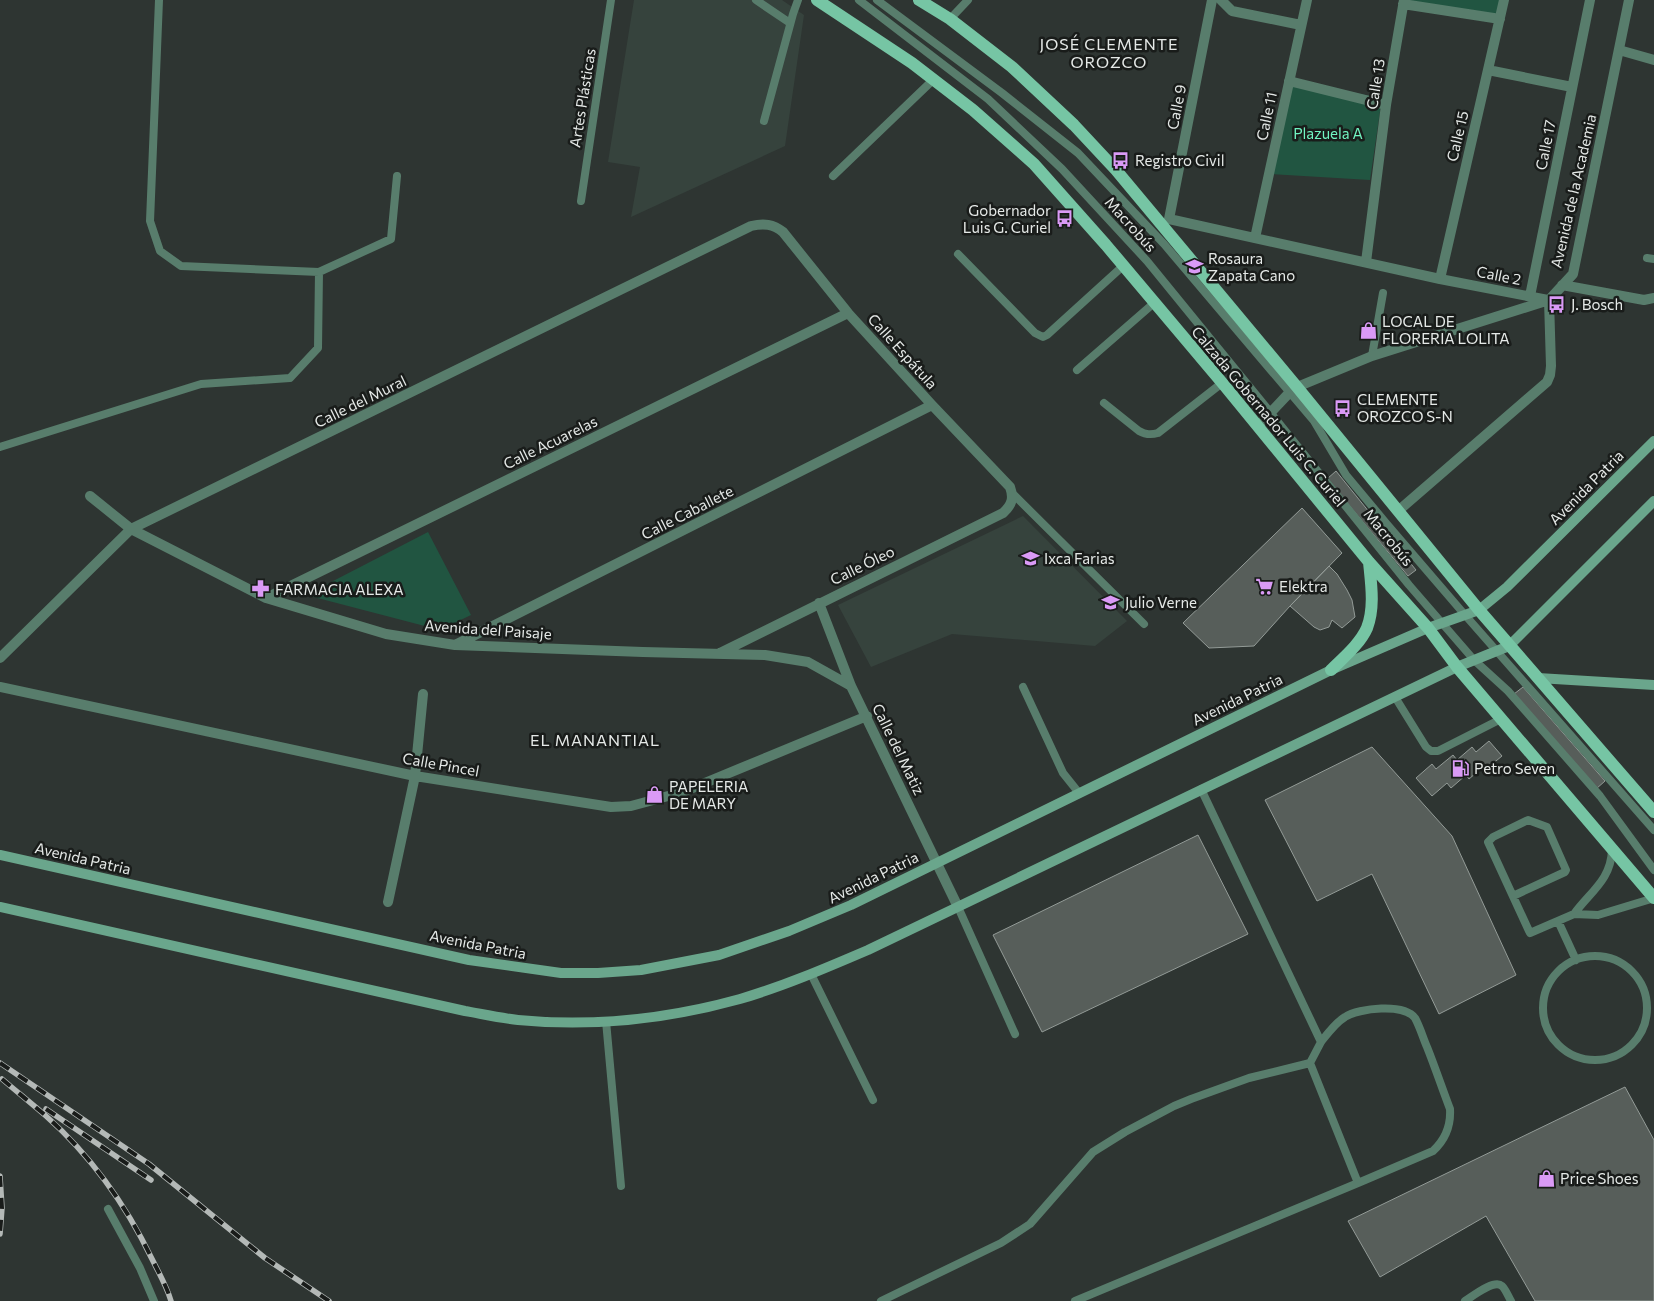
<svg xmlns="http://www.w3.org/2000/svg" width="1654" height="1301" viewBox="0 0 1654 1301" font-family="Commissioner,sans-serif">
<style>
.built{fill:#36433d}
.green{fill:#215541}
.building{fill:#575e5a;stroke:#939b97}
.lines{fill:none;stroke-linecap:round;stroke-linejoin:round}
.lane{stroke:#587d6c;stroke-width:8}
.street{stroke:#587d6c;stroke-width:10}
.secondary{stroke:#6aa68c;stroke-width:10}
.primary{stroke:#76c5a4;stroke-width:12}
.rail-casing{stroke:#b4b9b7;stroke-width:5.5}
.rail{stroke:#191c1a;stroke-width:4;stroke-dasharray:11;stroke-linecap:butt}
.labels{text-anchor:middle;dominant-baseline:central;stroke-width:5;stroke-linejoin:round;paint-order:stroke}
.street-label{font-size:15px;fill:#e5e9e7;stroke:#191c1a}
.park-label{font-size:15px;fill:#71f5c2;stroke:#191c1a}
.poi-label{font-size:15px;fill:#e5e9e7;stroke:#191c1a;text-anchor:start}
.neighbourhood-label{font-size:16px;letter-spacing:1px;fill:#e5e9e7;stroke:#191c1a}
</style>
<rect width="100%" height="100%" fill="#2e3532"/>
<path class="built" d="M634 0H782L804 15 785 146 631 217 640 167 608 162Z
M1023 516 1127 621 1095 646 952 634 871 667 838 605Z"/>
<path class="green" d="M1404 0H1504L1500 19Z
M1289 81 1382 98 1370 180 1269 174Z
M428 532 471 615 440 630 306 595Z"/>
<path class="building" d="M1336 471 1416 570 1408 576 1327 479Z
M1302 508 1342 553 1290 606 1254 646 1209 648 1183 623Z
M1329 566 1337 574 1347 590 1352 600 1355 617 1342 628 1332 620 1329 627 1320 630 1314 627 1290 606Z
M1523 687 1605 781 1596 789 1514 694Z
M1489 741 1502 756 1485 770 1483 767 1469 779 1466 775 1451 788 1447 783 1432 796 1416 778 1432 764 1436 769 1453 755 1457 760 1472 747 1476 752Z
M1372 747 1452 836 1516 975 1439 1014 1372 874 1317 901 1265 800Z
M1198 835 1248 934 1042 1032 993 935Z
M1625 1087 1654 1140V1301H1535L1486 1216 1380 1277 1348 1221Z"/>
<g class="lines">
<path class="lane" d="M159 0 150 221 160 251 181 266 319 272 391 239 397 176
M756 0 790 23
M859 0 988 99 1062 169 1147 261 1270 412 1409 585 1474 660 1508 691 1600 796 1654 870
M877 0 1002 93 1078 153 1164 244 1314 421 1346 475 1386 523 1465 615 1654 830
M950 19 968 0
M764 121 793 14 798 0
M833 176 934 79
M581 201 611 0
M958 254 1035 333 1043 337 1047 335 1123 266
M1647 258 1654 259
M1372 356 1383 293
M1077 370 1154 303
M1104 403 1139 431C1146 435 1151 435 1158 433L1222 383
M0 447 201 384 290 378 318 348 319 272
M1012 493 1144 624
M1023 687 1063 773 1079 793
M1395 697 1426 747 1431 751H1438L1501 719
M1513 896 1565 872 1566 870 1547 827 1528 820 1493 837 1488 842 1529 931 1530 933 1574 914 1598 915 1654 898
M958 907 1015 1034
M1574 914C1590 892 1611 880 1612 850
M1558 921 1576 960
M1543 1008a52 52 0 1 1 104 0a52 52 0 1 1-104 0Z
M811 974 873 1100
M606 1021 621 1186
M1321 1042C1328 1033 1335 1023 1345 1017 1359 1008 1404 1003 1415 1018 1420 1027 1423 1038 1427 1047 1435 1067 1442 1088 1450 1109 1451 1126 1446 1139 1433 1151L1358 1183
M108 1209 140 1268 154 1301
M881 1301 1001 1243 1030 1224 1093 1152 1125 1132 1174 1106 1191 1099 1249 1078 1310 1063 1321 1042 1201 789
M1075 1301 1358 1183 1310 1063
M1465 1301C1473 1296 1494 1279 1502 1286 1506 1290 1508 1296 1511 1301"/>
<path class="street" d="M1212 0 1169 219 1440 279 1548 300
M1221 0 1232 11 1301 25
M1403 4 1500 19
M1619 50 1654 60
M1488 70 1572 87
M1289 81 1386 105
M1255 238 1307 0
M1366 262 1386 105 1404 0
M1440 279 1504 0
M1562 285 1644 300 1654 298
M1530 296 1590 0
M1258 426 1290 392 1297 387 1372 356 1549 300 1573 274 1629 0
M90 496 131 529 266 598 386 634 455 645 643 652 765 655 808 662 851 686
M1398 511 1547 382 1550 375 1551 366 1549 300
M266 598 848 313
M819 603 851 686 958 907
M457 644 932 405
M0 658 131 529 751 226C764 223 773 224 783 232L848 313 932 405 1010 487C1014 498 1012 505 1003 513L720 653
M0 687 415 776 611 807 631 806 683 792 867 716
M388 902 415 776 423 694"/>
<path class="secondary" d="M1538 678 1654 685
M0 855 469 960 561 973H598L641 970 719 955 789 931 851 905 1331 670 1428 628 1479 610 1507 587 1654 441
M0 907 465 1011C482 1014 500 1018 518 1020 592 1027 668 1019 740 999 784 986 826 968 868 950L1457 667 1509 646 1654 501"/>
<path class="primary" d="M817 0 912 63 973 110 1034 164 1106 245 1224 385 1369 562 1428 628 1457 667 1654 898
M919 0 950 19 1012 67 1074 125 1116 170 1297 387 1479 610 1654 812
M1331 670C1343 658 1360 644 1367 628 1375 607 1371 583 1369 562"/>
<defs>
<path id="rail" d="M0 1063 149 1164 265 1258 329 1301
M2 1079C16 1091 31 1103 46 1116 91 1156 126 1205 152 1259 159 1273 167 1287 171 1301
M46 1109 151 1180
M0 1176 2 1208 0 1234"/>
</defs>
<use href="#rail" class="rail-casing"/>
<use href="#rail" class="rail"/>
</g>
<defs>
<symbol id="bus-bare" viewBox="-9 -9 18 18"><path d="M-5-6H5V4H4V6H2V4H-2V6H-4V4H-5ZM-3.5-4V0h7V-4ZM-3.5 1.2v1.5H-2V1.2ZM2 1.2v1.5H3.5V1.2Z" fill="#da9af6" stroke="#191c1a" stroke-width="2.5" paint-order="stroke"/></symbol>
<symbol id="school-bare" viewBox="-9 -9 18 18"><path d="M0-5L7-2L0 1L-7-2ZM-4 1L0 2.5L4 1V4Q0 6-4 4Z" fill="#da9af6" stroke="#191c1a" stroke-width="2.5" paint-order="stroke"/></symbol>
<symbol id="shop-bare" viewBox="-9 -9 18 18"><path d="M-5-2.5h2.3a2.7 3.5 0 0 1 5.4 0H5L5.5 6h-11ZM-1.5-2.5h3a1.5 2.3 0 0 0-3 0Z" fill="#da9af6" stroke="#191c1a" stroke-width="2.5" paint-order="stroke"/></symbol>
<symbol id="supermarket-bare" viewBox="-9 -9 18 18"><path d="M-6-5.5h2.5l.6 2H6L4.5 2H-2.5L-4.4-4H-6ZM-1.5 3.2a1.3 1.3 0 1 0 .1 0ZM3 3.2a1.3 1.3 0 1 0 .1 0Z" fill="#da9af6" stroke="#191c1a" stroke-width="2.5" paint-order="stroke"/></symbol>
<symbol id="pharmacy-bare" viewBox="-9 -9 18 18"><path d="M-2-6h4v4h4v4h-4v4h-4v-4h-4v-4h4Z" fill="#da9af6" stroke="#191c1a" stroke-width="2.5" paint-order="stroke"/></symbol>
<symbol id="fuel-bare" viewBox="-9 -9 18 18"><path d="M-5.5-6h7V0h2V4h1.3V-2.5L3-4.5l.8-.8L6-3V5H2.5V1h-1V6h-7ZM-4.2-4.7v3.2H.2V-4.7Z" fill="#da9af6" stroke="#191c1a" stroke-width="2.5" paint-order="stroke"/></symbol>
</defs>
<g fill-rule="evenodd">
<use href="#bus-bare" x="1108" y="148" width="25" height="25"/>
<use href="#bus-bare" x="1052" y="206" width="25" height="25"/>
<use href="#school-bare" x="1182" y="254" width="25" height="25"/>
<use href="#bus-bare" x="1544" y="292" width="25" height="25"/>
<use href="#shop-bare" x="1356" y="318" width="25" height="25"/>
<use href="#bus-bare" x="1330" y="396" width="25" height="25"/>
<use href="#school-bare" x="1018" y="546" width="25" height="25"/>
<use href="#supermarket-bare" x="1252" y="574" width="25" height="25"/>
<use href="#pharmacy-bare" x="248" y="576" width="25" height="25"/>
<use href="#school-bare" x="1098" y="590" width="25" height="25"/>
<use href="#fuel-bare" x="1448" y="756" width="25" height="25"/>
<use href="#shop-bare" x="642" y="782" width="25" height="25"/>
<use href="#shop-bare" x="1534" y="1166" width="25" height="25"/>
</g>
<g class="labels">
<g class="street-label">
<text transform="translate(1375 84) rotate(-81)">Calle 13</text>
<text transform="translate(582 98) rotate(-81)">Artes Plásticas</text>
<text transform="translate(1176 107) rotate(-79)">Calle 9</text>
<text transform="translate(1266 116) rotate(-78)">Calle 11</text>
<text transform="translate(1457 136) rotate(-77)">Calle 15</text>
<text transform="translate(1545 145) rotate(-79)">Calle 17</text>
<text transform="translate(1573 191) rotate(-77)">Avenida de la Academia</text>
<text transform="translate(1131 224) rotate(48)">Macrobús</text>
<text transform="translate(1499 275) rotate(11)">Calle 2</text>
<text transform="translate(903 351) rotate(48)">Calle Espátula</text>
<text transform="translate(360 401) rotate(-26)">Calle del Mural</text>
<text transform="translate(1269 416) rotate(50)">Calzada Gobernador Luis C. Curiel</text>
<text transform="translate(550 442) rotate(-26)">Calle Acuarelas</text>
<text transform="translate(1586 487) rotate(-45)">Avenida Patria</text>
<text transform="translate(687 512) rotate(-27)">Calle Caballete</text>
<text transform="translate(1389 537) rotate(51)">Macrobús</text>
<text transform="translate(862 565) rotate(-26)">Calle Óleo</text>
<text transform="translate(488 629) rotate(4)">Avenida del Paisaje</text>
<text transform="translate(1237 699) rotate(-26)">Avenida Patria</text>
<text transform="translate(899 749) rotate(64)">Calle del Matiz</text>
<text transform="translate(441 764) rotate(10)">Calle Pincel</text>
<text transform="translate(83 858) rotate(13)">Avenida Patria</text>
<text transform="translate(873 877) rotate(-26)">Avenida Patria</text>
<text transform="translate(478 944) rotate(11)">Avenida Patria</text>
</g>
<g class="park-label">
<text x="1328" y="133">Plazuela A</text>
</g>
<g class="poi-label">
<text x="1135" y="160">Registro Civil</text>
<text x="1051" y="210" text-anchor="end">Gobernador<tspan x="1051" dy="17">Luis G. Curiel</tspan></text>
<text x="1208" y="258">Rosaura<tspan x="1208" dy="17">Zapata Cano</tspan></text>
<text x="1571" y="304">J. Bosch</text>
<text x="1382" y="321">LOCAL DE<tspan x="1382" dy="17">FLORERIA LOLITA</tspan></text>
<text x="1357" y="399">CLEMENTE<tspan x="1357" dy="17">OROZCO S-N</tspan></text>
<text x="1044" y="558">Ixca Farias</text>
<text x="1279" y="586">Elektra</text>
<text x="275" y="589">FARMACIA ALEXA</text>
<text x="1125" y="602">Julio Verne</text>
<text x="1474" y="768">Petro Seven</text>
<text x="669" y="786">PAPELERIA<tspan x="669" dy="17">DE MARY</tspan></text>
<text x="1560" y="1178">Price Shoes</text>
</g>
<g class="neighbourhood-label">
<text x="1109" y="43">JOSÉ CLEMENTE<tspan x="1109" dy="18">OROZCO</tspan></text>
<text x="595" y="739">EL MANANTIAL</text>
</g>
</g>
</svg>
